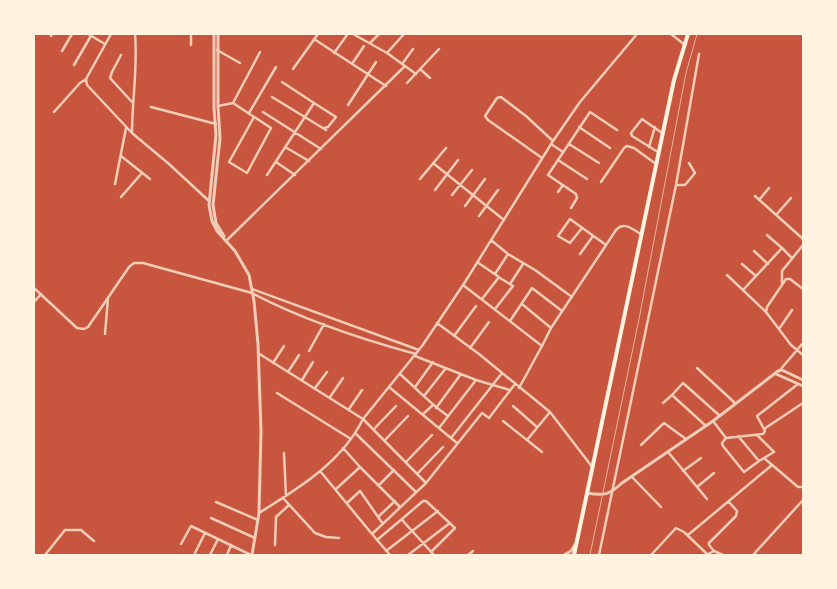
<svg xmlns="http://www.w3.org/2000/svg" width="837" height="589" viewBox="0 0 837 589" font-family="'Fira Sans',sans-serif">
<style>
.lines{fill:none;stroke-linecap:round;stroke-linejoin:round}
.minor{stroke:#f1ccb7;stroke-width:2.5}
.tertiary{stroke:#f1ccb7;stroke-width:3}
.primary{stroke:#fff3e0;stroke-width:4}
.rail{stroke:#e9b49f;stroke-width:1}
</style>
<rect width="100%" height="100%" fill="#c8553d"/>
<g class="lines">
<path class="minor" d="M88 34 105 44
M111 34 86 79 87 85 132 133 169 164 209 201
M353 34 387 53 416 74
M671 34 685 45
M51 36 52 34
M314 39 386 86
M370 43 379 34
M191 45V34
M217 50 240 63
M62 51 72 34
M334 53 347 35
M387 53 404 34
M121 55 112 72 110 78 132 102
M352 64 364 46
M402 64 413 49
M74 65 92 34
M293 69 318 34
M420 69 430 78
M407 83 439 49
M272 97 326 130
M233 103 260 52
M314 103 336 117 328 127 324 128
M348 105 376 62
M218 106 233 103 271 128 247 173 229 162 254 117
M151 107 216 124
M54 112 80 83 86 79
M263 112 321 149
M249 113 276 67
M579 127 610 148
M132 133C132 100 138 67 135 34
M551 144 563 152
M569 144 599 163
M285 147 309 161
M649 147 655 127
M658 152 632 136 631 133 642 119 662 133
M121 156 150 179
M542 158 488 120 485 116 497 98 501 97 526 116 553 141
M558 160 548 175 576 194 577 198 571 208
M276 162 295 175
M433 163 504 220
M267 175 314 103 282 82
M420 179 446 148
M587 179 558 160 590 112 617 130
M601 182 624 148 627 146 634 148 656 164
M115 184 126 128
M676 185H685L695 173 689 163
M435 190 458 160
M558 192 563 185
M452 195 472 170
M755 196 803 239
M121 197 142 173
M759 200 769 188
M465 206 485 179
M776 215 791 198
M479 216 498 190
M582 228 570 243 558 236 570 219 606 245
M767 235 782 248
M491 240 508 254 535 270 572 297
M226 241 405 66
M754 251 768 264
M580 254 593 236
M477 262 499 277 482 299
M742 264 756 276
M495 274 508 254
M727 275 766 312 791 345 803 355
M510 284 523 264
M463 285 542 346 551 328 616 230C624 221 632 229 641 234
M782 285V271L803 245
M34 288 77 328 84 329 88 327 129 267 134 263H143L252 293C303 320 361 339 416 354
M252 289 419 350
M743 290 782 248 792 258
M34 302 41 294
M522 304 551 328
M495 309 513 286 500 278
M766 312 767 307 786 279H790L803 289
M510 321 532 288 562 311
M437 323 479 354 550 412 593 468
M779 329 792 310
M105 334 108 298
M454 336 476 306
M470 348 489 322
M309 351 324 324
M258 353 363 419 426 483 482 413 489 418 515 384
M415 356 476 380 510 390
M273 363 284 346
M697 368 735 403
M780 370 803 343
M288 372 299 355
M400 374C416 388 430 404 448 416
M302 380 313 362
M389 387 457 443
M415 387 433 362
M315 388 327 372
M519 388 542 346
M277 393 351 439
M424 396 446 368
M330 397 343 378
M663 403 672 395
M513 406 537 427
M436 408 461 374
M349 409 362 390
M423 414 433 405
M503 421 542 452
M713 421 726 438 763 434 765 431 757 416 798 384
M706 426 672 395 683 383 720 416
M439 428 476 380
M374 429 396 406
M764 429 803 403
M355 433 416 492
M757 435 774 452 759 461
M451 438 502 373
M726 438 722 443 723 446 744 472 759 461 738 436
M385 440 408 416
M527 440 550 412
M641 445 664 423 686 439
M668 452 707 499
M284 453 286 496
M764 458 798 487H803
M406 462 432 435
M360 467 400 507
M320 471 372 534 426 483
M683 471 701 458
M417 474 443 447
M632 477 661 507
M379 485 394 470
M697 487 714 473
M336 489 360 467 343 448
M283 498 315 533 326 537 339 538
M216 502 258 520
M347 503 360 491 383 524
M259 513C299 488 342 462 363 419L422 346 465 282 553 141 580 102 637 34
M378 517 395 501
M211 518 255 538
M372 534 390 555
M688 535 772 465
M377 540 402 519
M181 544 191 526 251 555
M275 545 276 517 289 505
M386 551 438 511
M714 551 709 545V543L736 516 737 511 729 502
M431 552 455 528 426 501H423L402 519 403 521 434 555
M195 553 205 533
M45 555 65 530H81L94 541
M210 555 218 539
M227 555 231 545
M408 555 450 523
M468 555 473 551
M599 555 676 185 699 54
M651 555 676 528 684 532 707 554
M706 555 714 551 723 555
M753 555 803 500"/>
<path class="tertiary" d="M214 34V108L216 135 209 205 212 221 217 231 235 251 249 275 254 301 258 344 261 431 259 513 252 555
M218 34V106L220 138 213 205 216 223 224 236
M776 374 803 386
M587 493C604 496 609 495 622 483L713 421 778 371 782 370 803 380
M564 555 571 551 576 543"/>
<path class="primary" d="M574 555 674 80 688 34"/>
<path class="rail" d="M590 555 639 319 686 73 697 34"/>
</g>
<rect width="837" height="589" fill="none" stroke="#fff3e0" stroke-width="70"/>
</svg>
